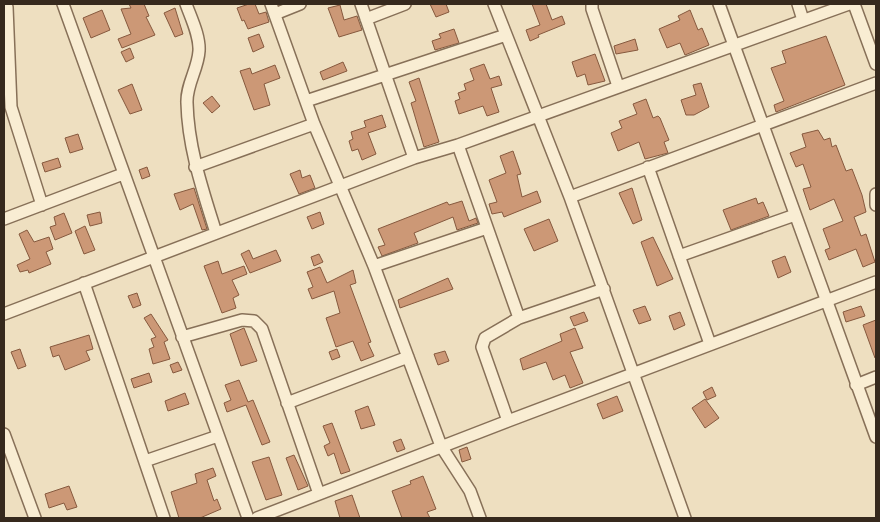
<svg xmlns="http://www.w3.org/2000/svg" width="880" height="522" viewBox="0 0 880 522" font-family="'IBM Plex Serif',serif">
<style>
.building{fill:#cc9876;stroke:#86593e}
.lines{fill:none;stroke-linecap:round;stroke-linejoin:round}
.minor-casing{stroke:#877058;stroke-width:14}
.minor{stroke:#f9edd3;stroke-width:11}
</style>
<rect width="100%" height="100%" fill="#eedfc0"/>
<path class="building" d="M129 4H144L149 16 146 17 155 35 122 48 118 39 131 34 121 9 131 8Z
M249 4H255L259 14 266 12 269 22 248 29 244 20 242 21 237 8Z
M430 4H446L449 12 436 17Z
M532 4H546L552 20 562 16 565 24 538 35 539 37 530 41 526 30 540 25Z
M340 5 344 20 357 16 362 30 339 37 328 8Z
M175 8 183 34 175 37 164 13Z
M102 10 110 30 91 38 83 18Z
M690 10 698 30 702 28 709 45 685 55 680 43 667 48 659 29 680 20 678 16Z
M454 29 459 43 435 50 432 41 441 38 439 34Z
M259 34 264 47 253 52 248 38Z
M826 36 845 85 776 112 774 105 784 101 771 68 786 63 782 51Z
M635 39 638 50 616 54 614 46Z
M130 48 134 58 126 62 121 52Z
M595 54 605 81 588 85 585 74 577 77 572 62Z
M343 62 347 71 323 80 320 72Z
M484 64 490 79 499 76 502 85 491 88 499 112 487 116 483 106 459 114 455 101 460 99 458 93 466 90 464 84 474 80 470 69Z
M275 65 280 78 264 84 270 105 254 110 240 71 250 68 252 74Z
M419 78 439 142 424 147 411 103 416 101 409 82Z
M701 83 709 107 694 115H686L681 100 696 95 693 85Z
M132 84 142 110 130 114 118 90Z
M212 96 220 106 212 113 203 103Z
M646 99 653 118 658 116 660 118 669 140 664 142 668 153 645 159 639 142 618 151 611 133 622 128 619 121 637 114 633 104Z
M382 115 386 127 368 133 376 154 362 160 358 149 352 151 349 141 353 139 351 132 366 127 364 121Z
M818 130 824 140 830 138 832 147 836 145 846 171 852 169 862 195 866 212 854 217 861 236 866 234 875 262 863 267 856 249 829 260 825 250 830 248 823 229 843 221 834 199 810 210 803 189 811 187 803 164 796 167 790 153 806 147 802 134Z
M78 134 83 149 70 153 65 138Z
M513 151 521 174 517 175 522 197 537 191 541 202 504 217 502 212 492 214 489 204 497 202 489 180 506 173 500 156Z
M58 158 61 167 45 172 42 163Z
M147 167 150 176 142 179 139 170Z
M300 170 302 178 310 175 315 188 299 194 290 174Z
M194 188 207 229 202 230 193 204 180 210 174 194Z
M632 188 642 220 633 224 619 193Z
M756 198 758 204 763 202 769 216 731 230 723 210Z
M462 201 469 221 476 218 478 223 457 230 453 217 414 233 418 243 382 256 378 247 385 245 378 229 447 202 449 205Z
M100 212 102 223 90 226 87 215Z
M320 212 324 224 312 229 307 217Z
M64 213 72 233 55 240 50 227 56 225 54 217Z
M549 219 558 241 534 251 524 229Z
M85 226 95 250 84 254 75 231Z
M27 230 34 242 49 237 53 249 46 252 51 264 29 273 28 270 20 272 17 265 30 259 19 234Z
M653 237 673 279 657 286 641 242Z
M249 250 253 259 276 250 281 261 250 273 241 254Z
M319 254 323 262 314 266 311 257Z
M785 256 791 272 778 278 772 261Z
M218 261 222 274 244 266 247 274 232 280 239 295 233 298 236 308 222 313 204 266Z
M320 267 327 283 353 270 356 283 350 285 371 342 368 343 374 356 361 361 353 341 336 347 326 318 340 313 334 291 312 299 308 289 313 287 307 272Z
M448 278 453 289 400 308 398 300Z
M137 293 141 305 133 308 128 296Z
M645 306 651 320 639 324 633 310Z
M861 306 865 316 846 322 843 312Z
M584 312 588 321 574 326 570 317Z
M680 312 685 325 674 330 669 316Z
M151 314 168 340 164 342 170 359 153 364 149 349 154 347 151 339 156 337 144 318Z
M876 320V358H875L863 325Z
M244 328 257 361 241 366 230 334Z
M575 328 583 348 570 352 583 383 570 388 565 375 553 380 546 362 523 370 520 359 562 341 560 334Z
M89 335 93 349 86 351 90 360 65 370 59 355 53 357 50 347Z
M20 349 26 366 18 369 11 352Z
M337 349 340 357 332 360 329 352Z
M445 351 449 361 438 365 434 354Z
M178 362 182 370 173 373 170 365Z
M149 373 152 382 134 388 131 379Z
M239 380 248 402 253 400 270 442 262 445 246 405 227 412 224 403 231 400 225 385Z
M712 387 716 396 707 400 703 392Z
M185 393 189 404 168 411 165 401Z
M617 396 623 411 603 419 597 404Z
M705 399 719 418 705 428 692 408Z
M368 406 375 425 361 429 355 411Z
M332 423 350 471 341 474 334 453 328 456 324 446 330 443 323 426Z
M401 439 405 449 397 452 393 442Z
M467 447 471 459 462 462 459 450Z
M294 455 308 486 298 490 286 458Z
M269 457 282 495 266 500 252 462Z
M213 468 216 476 207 480 214 501 217 499 221 509 200 518H179L171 492 197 483 195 474Z
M423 476 436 509 427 512 430 518H402L392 491 411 484 410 481Z
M69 486 77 507 67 510 64 503 49 508 45 494Z
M352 495 360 518H340L335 501Z"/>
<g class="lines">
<defs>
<path id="minor" d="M63 4 248 518
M186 4C191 18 200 36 199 51 198 69 186 85 187 103 188 148 203 191 216 233
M271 4 314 124 374 266 441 446 470 491 480 518
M361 4 414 158
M494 4 570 197 685 518
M592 4V9L618 86
M719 4 876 437
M798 4 803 20
M854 4 876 64
M7 7 11 107 42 205
M275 14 300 4
M366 19 405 4
M306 101 506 35
M458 145 519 318
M195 167 314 124
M648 167 710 344
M876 194V205
M570 197 876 83
M4 219 123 174
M679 256 795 215
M374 266 487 228
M84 283 164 518
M4 314 414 158 458 145 849 4
M182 337 242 320 254 321 262 329 319 494
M856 385 876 377
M287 403 408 357
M508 421 482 347 485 338 519 318 604 289
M4 434 35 518
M145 461 218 436
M257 518 508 421 876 282"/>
</defs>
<use href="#minor" class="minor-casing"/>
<use href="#minor" class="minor"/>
</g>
<rect width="880" height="522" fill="none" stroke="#36291d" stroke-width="10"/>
</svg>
